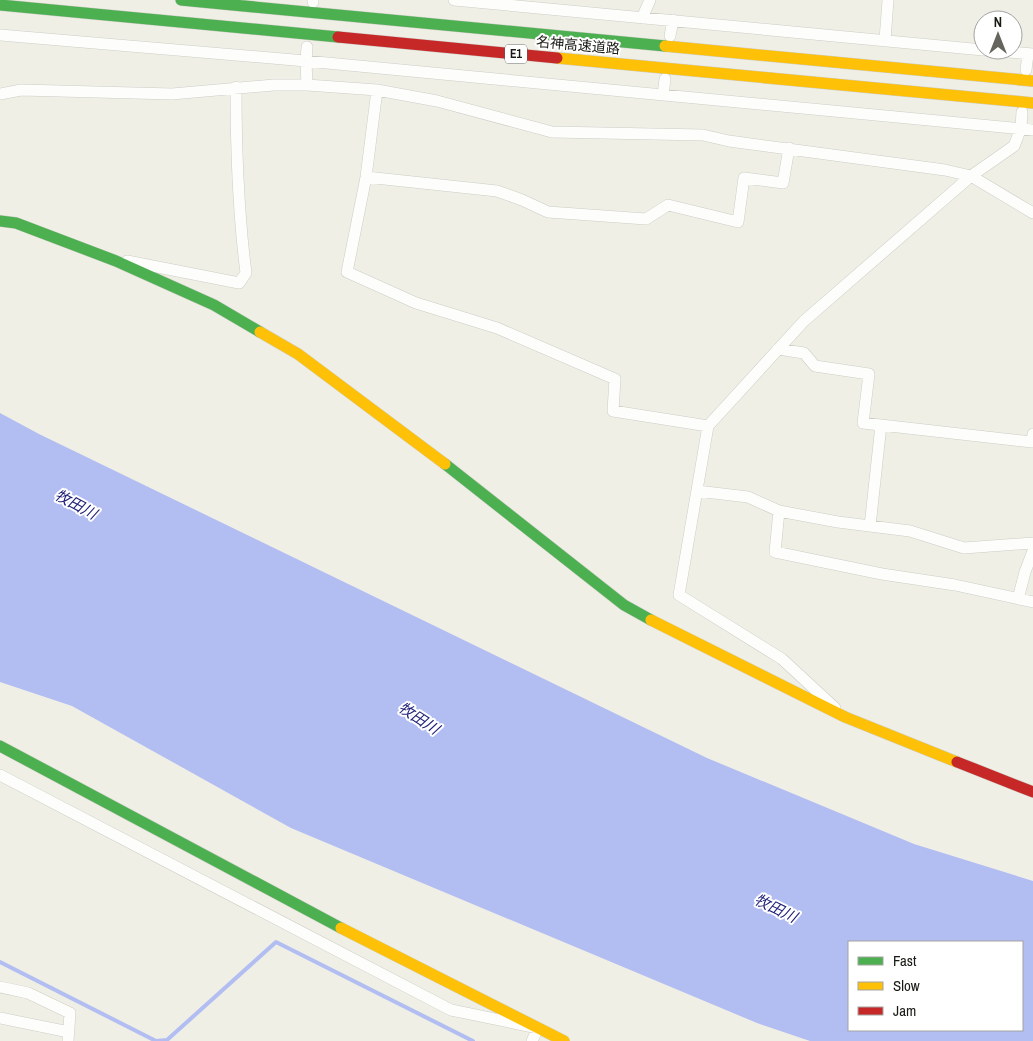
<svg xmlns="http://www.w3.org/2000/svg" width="1033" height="1041" viewBox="0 0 1033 1041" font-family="'Archivo Narrow','Noto Sans JP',sans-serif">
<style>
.water{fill:#b2bdf2;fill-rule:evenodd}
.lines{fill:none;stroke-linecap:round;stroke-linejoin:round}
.stream{stroke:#b2bdf2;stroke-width:4}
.street-casing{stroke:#cdcdc6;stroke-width:12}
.fast-casing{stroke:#cdcdc6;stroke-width:12}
.slow-casing{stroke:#cdcdc6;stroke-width:12}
.jam-casing{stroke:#cdcdc6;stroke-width:12}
.street{stroke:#fdfdfb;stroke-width:11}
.fast{stroke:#4caf50;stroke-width:11}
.slow{stroke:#ffc107;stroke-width:11}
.jam{stroke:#c62828;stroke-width:11}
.labels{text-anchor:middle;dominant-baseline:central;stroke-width:4;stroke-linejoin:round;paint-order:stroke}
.shield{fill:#fff;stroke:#5f5f5a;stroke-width:1}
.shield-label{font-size:12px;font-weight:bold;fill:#1a1a14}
.street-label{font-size:14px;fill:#1a1a14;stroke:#fff}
.water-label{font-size:15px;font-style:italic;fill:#212179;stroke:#fff}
</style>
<rect width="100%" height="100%" fill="#efefe6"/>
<path class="water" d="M0 413 39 434 707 758 914 844 1033 881V1041H810L757 1023 291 828 72 706 0 682ZM1022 942V1030H849V942Z"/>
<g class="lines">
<path class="stream" d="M0 962 156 1041 167 1040 276 942 473 1041"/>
<defs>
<path id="street" d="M454 0 983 50
M313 2V0
M642 18 650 0
M0 35 306 61 1033 130
M670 36 673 20
M885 40 888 0
M983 50 1033 54
M1026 70 1028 54
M307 85 306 61 307 47
M377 90 366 177 347 272 416 303 497 328 615 379 613 411 708 426
M0 94 21 90 172 94 274 85H307L377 90 437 101 552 132 703 135 729 141 945 170 971 176 1033 213
M663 95 665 79
M366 177 497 191 522 200 548 212 646 219 668 205 738 222 744 178 783 183 789 148
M127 261 239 283 246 273C238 211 236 150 236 87
M778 349 804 353 815 366 869 374 863 423 1032 442 1033 434
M697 491 748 497 779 511 838 522 910 531 964 548 1033 543
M779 511 775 552 882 574 955 585 1033 602
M870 526 881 425
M1018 599 1025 572 1033 551
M835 708 782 659 679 595 708 426 804 321 971 176 1014 146 1021 128 1022 112
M0 775 451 1010 538 1028 532 1041
M0 987 28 993 70 1013 68 1041
M0 1018 69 1032"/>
<path id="fast" d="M181 0 665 46
M0 5 338 37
M0 221 16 223 116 261 214 305 260 332
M445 464 624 605 651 620
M0 746 341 928"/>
<path id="slow" d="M665 46 1033 81
M557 58 1033 103
M260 332 298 354 445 464
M651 620 845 717 957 762
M341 928 564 1041"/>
<path id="jam" d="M338 37 557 58
M957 762 1033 792"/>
</defs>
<use href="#street" class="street-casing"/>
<use href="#fast" class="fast-casing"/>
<use href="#slow" class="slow-casing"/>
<use href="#jam" class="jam-casing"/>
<use href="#street" class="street"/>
<use href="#fast" class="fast"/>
<use href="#slow" class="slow"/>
<use href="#jam" class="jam"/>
</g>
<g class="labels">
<rect class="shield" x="505" y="44.5" width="22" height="19" rx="4"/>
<g class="shield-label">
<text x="516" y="54">E1</text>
</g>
<g class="street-label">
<text transform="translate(578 45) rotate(5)">名神高速道路</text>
</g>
<g class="water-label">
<text transform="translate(76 504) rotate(28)">牧田川</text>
<text transform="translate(419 718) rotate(33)">牧田川</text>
<text transform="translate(776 908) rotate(26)">牧田川</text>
</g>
</g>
<rect x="848" y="941" width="175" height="90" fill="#ffffff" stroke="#a3a3a1"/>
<rect x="858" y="957" width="25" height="8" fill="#4caf50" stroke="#a3a3a1"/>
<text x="893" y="966" font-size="15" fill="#1a1a14">Fast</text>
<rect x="858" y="982" width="25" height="8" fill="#ffc107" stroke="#a3a3a1"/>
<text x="893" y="991" font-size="15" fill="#1a1a14">Slow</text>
<rect x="858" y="1007" width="25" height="8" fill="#c62828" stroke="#a3a3a1"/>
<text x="893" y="1016" font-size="15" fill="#1a1a14">Jam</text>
<g transform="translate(998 35)"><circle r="24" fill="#ffffff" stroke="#a3a3a1"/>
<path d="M0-4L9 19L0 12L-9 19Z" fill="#65655e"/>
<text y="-8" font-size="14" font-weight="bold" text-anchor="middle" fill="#1a1a14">N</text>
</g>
</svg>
